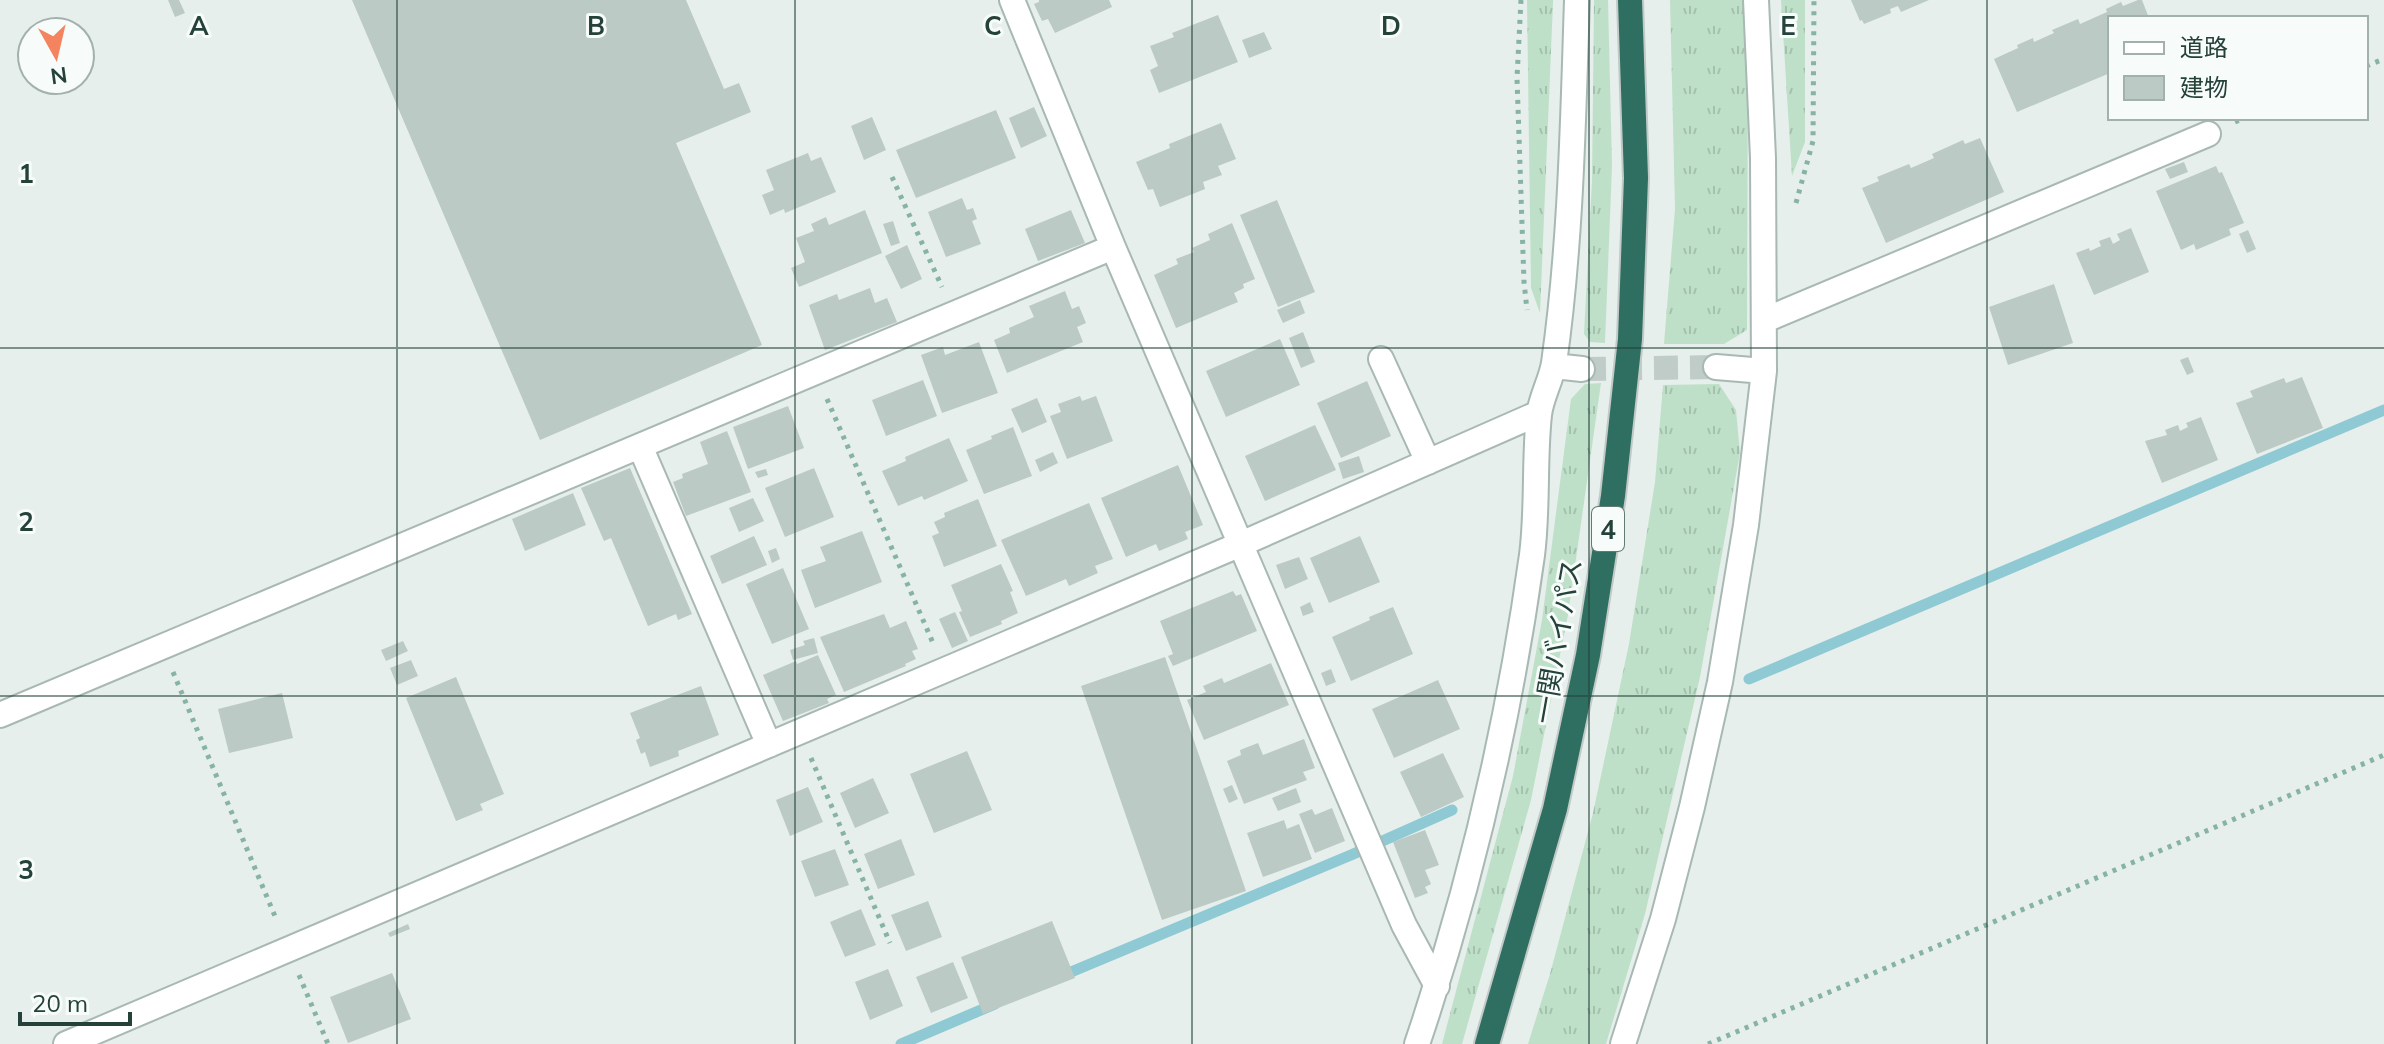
<svg xmlns="http://www.w3.org/2000/svg" width="2384" height="1044" viewBox="0 0 2384 1044" font-family="Mulish,'Noto Sans JP',sans-serif">
<style>
.grass{fill:url(#grass-tufts)}
.lines{fill:none;stroke-linecap:round;stroke-linejoin:round}
.stream{stroke:#8ec9d4;stroke-width:11}
.building{fill:#bbcac4}
.minor-tunnel{stroke:#bfccc8;stroke-width:24;stroke-dasharray:24 12;stroke-linecap:butt}
.minor-casing{stroke:#a8b8b2;stroke-width:28}
.highway-casing{stroke:#c2cac8;stroke-width:28}
.path{stroke:#86b3a5;stroke-width:5;stroke-dasharray:4 6;stroke-linecap:butt}
.minor{stroke:#fff;stroke-width:24}
.highway{stroke:#2f6f62;stroke-width:24}
.grid{fill:none;stroke:#24423a;stroke-width:2;stroke-opacity:0.55}
.labels{text-anchor:middle;dominant-baseline:central;stroke-width:6;stroke-linejoin:round;paint-order:stroke}
.shield{fill:#f7fbf9;stroke:#637a73;stroke-width:2}
.shield-label{font-size:26px;font-weight:bold;fill:#24423a}
.street-label{font-size:28px;fill:#24423a;stroke:#f7fbf9}
.grid-label{font-size:26px;text-anchor:middle;font-weight:bold;fill:#24423a;stroke:#f7fbf9;stroke-width:6;stroke-linejoin:round;paint-order:stroke}
</style>
<defs>
<pattern id="grass-tufts" width="24" height="20" patternUnits="userSpaceOnUse" patternTransform="scale(2)"><rect width="24" height="20" fill="#bfe0c8"/><path d="M3 7l-1-3M5 7V3M7 7l1-3M15 17l-1-3M17 17v-4M19 17l1-3" fill="none" stroke="#a4c1ad"/></pattern>
</defs>
<rect width="100%" height="100%" fill="#e6efeb"/>
<path class="grass" d="M1527 0H1553V3L1540 313 1531 288Z
M1594 0H1608L1612 166 1605 343 1590 342 1584 334 1592 181Z
M1670 0H1744L1748 54 1747 330 1724 344H1664L1675 209Z
M1781 0H1805V142L1792 176Z
M1601 383 1568 615 1531 800 1462 1044H1442L1513 776 1542 620 1571 399 1585 384Z
M1719 384 1736 410 1740 453 1700 677 1645 914 1606 1044H1528L1550 974 1593 813 1629 644 1655 482 1663 385Z"/>
<g class="lines">
<path class="stream" d="M1749 679 2384 410
M1059 977 1351 855 1452 810
M901 1044 995 1004"/>
</g>
<path class="building" d="M168 0H179L185 13 175 17Z
M352 0H686L724 89 739 83 751 112 676 143 762 345 540 440Z
M1039 0H1109L1112 7 1055 33 1048 19 1042 21 1034 4 1039 2Z
M1851 0H1929L1901 12 1898 6 1890 9 1891 13 1864 24 1862 20 1860 21Z
M2138 0H2142L2149 18H2110V73L2017 112 1994 59 2018 48 2017 45 2033 38 2034 42 2054 33 2052 30 2078 19 2080 24 2107 12 2106 9 2121 2 2123 6Z
M1218 15 1238 62 1159 93 1150 70 1158 66 1150 46 1174 37 1172 33Z
M1264 32 1272 49 1249 58 1242 40Z
M1034 107 1047 136 1021 148 1009 118Z
M996 110 1016 158 916 198 896 150Z
M872 117 886 150 864 160 851 126Z
M1221 123 1236 159 1218 166 1222 175 1203 182 1205 189 1160 207 1153 189 1148 190 1136 162 1170 148 1169 144Z
M1980 138 2004 192 1886 243 1862 188 1879 181 1877 177 1909 164 1911 168 1934 158 1932 154 1963 140 1965 144Z
M808 153 811 161 821 157 836 192 785 213 784 209 770 215 762 195 774 190 766 170Z
M2184 162 2188 172 2170 179 2165 169Z
M2216 166 2219 173 2222 172 2244 223 2229 229 2231 235 2196 250 2194 244 2181 250 2156 191Z
M962 198 967 210 973 208 977 219 972 221 981 244 946 257 928 212Z
M1277 200 1315 292 1278 307 1240 215Z
M865 210 882 253 799 287 791 268 805 262 796 238 814 231 811 224 826 217 829 225Z
M1071 210 1085 243 1038 261 1025 229Z
M893 221 900 243 891 246 883 224Z
M1232 223 1255 279 1243 284 1244 288 1234 293 1238 302 1176 328 1154 275 1178 264 1176 259 1194 252 1192 248 1210 240 1208 234Z
M2131 228 2149 272 2094 295 2076 253 2089 248 2090 251 2101 246 2099 241 2110 237 2113 244 2120 240 2117 234Z
M2248 230 2256 249 2247 253 2239 234Z
M907 245 922 279 901 289 885 256Z
M2054 284 2073 343 2008 365 1989 307Z
M870 288 875 303 887 298 897 322 825 350 809 305 837 294 839 300Z
M1065 291 1072 309 1079 306 1086 323 1077 327 1083 342 1007 373 994 340 1010 333 1009 328 1034 317 1029 306Z
M1300 300 1305 313 1283 323 1277 310Z
M1303 332 1315 362 1301 368 1289 338Z
M1280 339 1300 385 1226 417 1206 371Z
M979 342 998 393 942 413 921 355 943 347 945 355Z
M2188 357 2194 372 2187 375 2180 360Z
M2302 377 2323 428 2257 454 2236 403 2253 397 2250 391 2284 378 2286 383Z
M923 380 937 416 886 436 872 400Z
M1367 381 1391 436 1341 458 1317 403Z
M1080 396 1082 401 1096 396 1113 441 1067 459 1050 416 1061 412 1058 404Z
M1037 398 1047 422 1022 433 1011 409Z
M788 406 804 448 748 469 733 427Z
M2201 417 2218 460 2162 483 2145 441 2167 435 2165 430 2178 425 2180 431 2188 427 2186 423Z
M1315 425 1336 470 1265 501 1245 456Z
M1013 427 1032 476 984 494 966 450 992 439 991 436Z
M727 431 751 492 686 516 673 482 683 478 682 474 708 464 700 442Z
M949 438 968 481 924 500 922 496 898 506 882 471 906 461 905 457Z
M1053 452 1058 463 1040 472 1035 460Z
M1359 456 1364 472 1343 479 1338 463Z
M1178 465 1203 525 1185 532 1188 539 1159 551 1156 544 1126 557 1101 498Z
M630 468 692 614 678 620 676 614 648 626 611 538 604 541 581 488Z
M814 468 834 517 785 537 765 488Z
M766 469 768 475 758 478 755 472Z
M573 493 586 525 525 551 512 519Z
M753 498 764 521 739 532 729 508Z
M978 499 997 546 944 567 932 536 939 533 934 522 945 517 944 513Z
M1089 503 1113 559 1095 566 1098 573 1069 586 1066 579 1026 596 1001 540Z
M862 531 882 582 815 608 801 570 826 561 820 547Z
M754 536 767 565 722 584 710 556Z
M1360 536 1380 582 1329 603 1310 558Z
M776 548 780 559 772 563 768 551Z
M1299 557 1308 579 1285 589 1276 565Z
M1001 564 1013 591 1010 592 1018 613 1001 621 1002 624 970 637 959 612 962 611 951 585Z
M783 568 809 629 772 644 746 584Z
M1233 591 1236 596 1241 594 1257 631 1173 666 1168 656 1173 654 1160 621Z
M1310 602 1314 612 1303 616 1300 607Z
M1393 607 1413 654 1351 681 1332 637 1370 620 1369 617Z
M955 612 968 641 952 648 939 619Z
M884 614 890 628 906 621 918 649 912 651 916 659 905 664 906 666 844 692 820 637Z
M814 638 818 653 793 660 790 650 805 645 803 641Z
M403 641 408 651 386 661 381 650Z
M818 655 836 695 827 699 829 703 783 721 763 675 796 661 797 664Z
M1165 657 1246 891 1162 920 1081 686Z
M411 660 418 676 397 685 390 668Z
M1271 663 1289 705 1204 740 1187 700 1206 692 1203 686 1222 678 1224 683Z
M1331 669 1336 682 1326 686 1321 673Z
M456 677 504 794 480 804 483 810 456 821 406 698Z
M1438 680 1460 729 1394 758 1372 709Z
M701 686 719 735 678 751 679 756 650 767 645 752 641 754 636 740 640 738 630 713Z
M282 693 293 738 229 753 218 709Z
M1304 739 1315 768 1303 772 1307 780 1244 804 1227 761 1241 755 1240 750 1258 743 1263 755Z
M967 751 992 810 934 833 910 774Z
M1443 753 1464 797 1421 817 1400 772Z
M873 778 889 813 855 828 840 793Z
M1232 785 1238 799 1229 803 1223 789Z
M808 787 823 822 790 836 776 800Z
M1296 788 1301 802 1278 811 1272 798Z
M1332 808 1345 841 1315 853 1299 814 1312 809 1315 815Z
M1284 820 1287 829 1299 824 1312 859 1263 877 1247 833Z
M1425 830 1439 865 1425 870 1431 884 1425 887 1428 893 1415 898 1393 842Z
M901 839 915 875 878 889 864 854Z
M835 849 849 885 815 897 801 861Z
M928 901 942 937 906 951 891 915Z
M861 909 876 945 845 957 830 922Z
M1052 921 1075 978 983 1014 961 957Z
M408 924 410 929 390 937 388 933Z
M953 962 968 998 931 1013 916 977Z
M888 969 903 1006 870 1020 855 982Z
M392 973 411 1019 348 1043 330 997Z"/>
<g class="lines">
<path class="minor-tunnel" d="M1582 369 1716 367"/>
<defs>
<path id="minor" d="M1012 0 1113 247 1404 925 1437 986
M1765 320 2208 134
M1381 359 1428 462
M1554 366 1582 369
M1716 367 1764 371
M640 446 769 745
M0 715 1113 247
M66 1044 1241 544 1539 413
M1417 1044C1471 885 1509 721 1532 555 1538 509 1534 461 1539 415 1541 397 1551 381 1554 363 1571 243 1573 121 1577 0
M1623 1044 1663 919 1692 807 1720 682 1746 525 1764 371 1763 158 1756 0"/>
<path id="highway" d="M1487 1044 1555 809 1588 655 1613 496 1630 339 1636 178 1630 0"/>
</defs>
<use href="#minor" class="minor-casing"/>
<use href="#highway" class="highway-casing"/>
<path class="path" d="M1521 0 1517 78 1524 282 1527 310
M2366 66 2384 59
M2235 122 2245 118
M892 177 942 287
M1796 203 1813 141 1814 0
M827 399 933 643
M173 672 277 921
M811 758 890 943
M299 975 328 1044
M1708 1044 2384 755"/>
<use href="#minor" class="minor"/>
<use href="#highway" class="highway"/>
</g>
<path class="grid" d="M397 0V1044M795 0V1044M1192 0V1044M1589 0V1044M1987 0V1044M0 348H2384M0 696H2384"/>
<g class="labels">
<rect class="shield" x="1592" y="507" width="32" height="44" rx="6"/>
<g class="shield-label">
<text x="1608" y="529">4</text>
</g>
<g class="street-label">
<text transform="translate(1557 641) rotate(-80)">一関バイパス</text>
</g>
</g>
<g class="grid-label">
<text x="199" y="35">A</text>
<text x="596" y="35">B</text>
<text x="993" y="35">C</text>
<text x="1391" y="35">D</text>
<text x="1788" y="35">E</text>
<text x="26" y="183">1</text>
<text x="26" y="531">2</text>
<text x="26" y="879">3</text>
</g>
<rect x="2108" y="16" width="260" height="104" fill="#f7fbf9" stroke="#a3b1ad" stroke-width="2"/>
<rect x="2124" y="42" width="40" height="12" fill="#ffffff" stroke="#a3b1ad" stroke-width="2"/>
<text x="2180" y="56" font-size="24" fill="#24423a">道路</text>
<rect x="2124" y="76" width="40" height="24" fill="#bbcac4" stroke="#a3b1ad" stroke-width="2"/>
<text x="2180" y="96" font-size="24" fill="#24423a">建物</text>
<g transform="translate(56 56) rotate(172)"><circle r="38" fill="#f7fbf9" stroke="#a3b1ad" stroke-width="2"/>
<path d="M0-6L14 30L0 20L-14 30Z" fill="#f4845f"/>
<text y="-12" font-size="22" font-weight="bold" text-anchor="middle" fill="#24423a">N</text>
</g>
<path d="M20 1012v12h110v-12" fill="none" stroke="#24423a" stroke-width="4"/>
<text x="32" y="1012" font-size="24" fill="#24423a" stroke="#f7fbf9" stroke-width="6" paint-order="stroke">20 m</text>
</svg>
